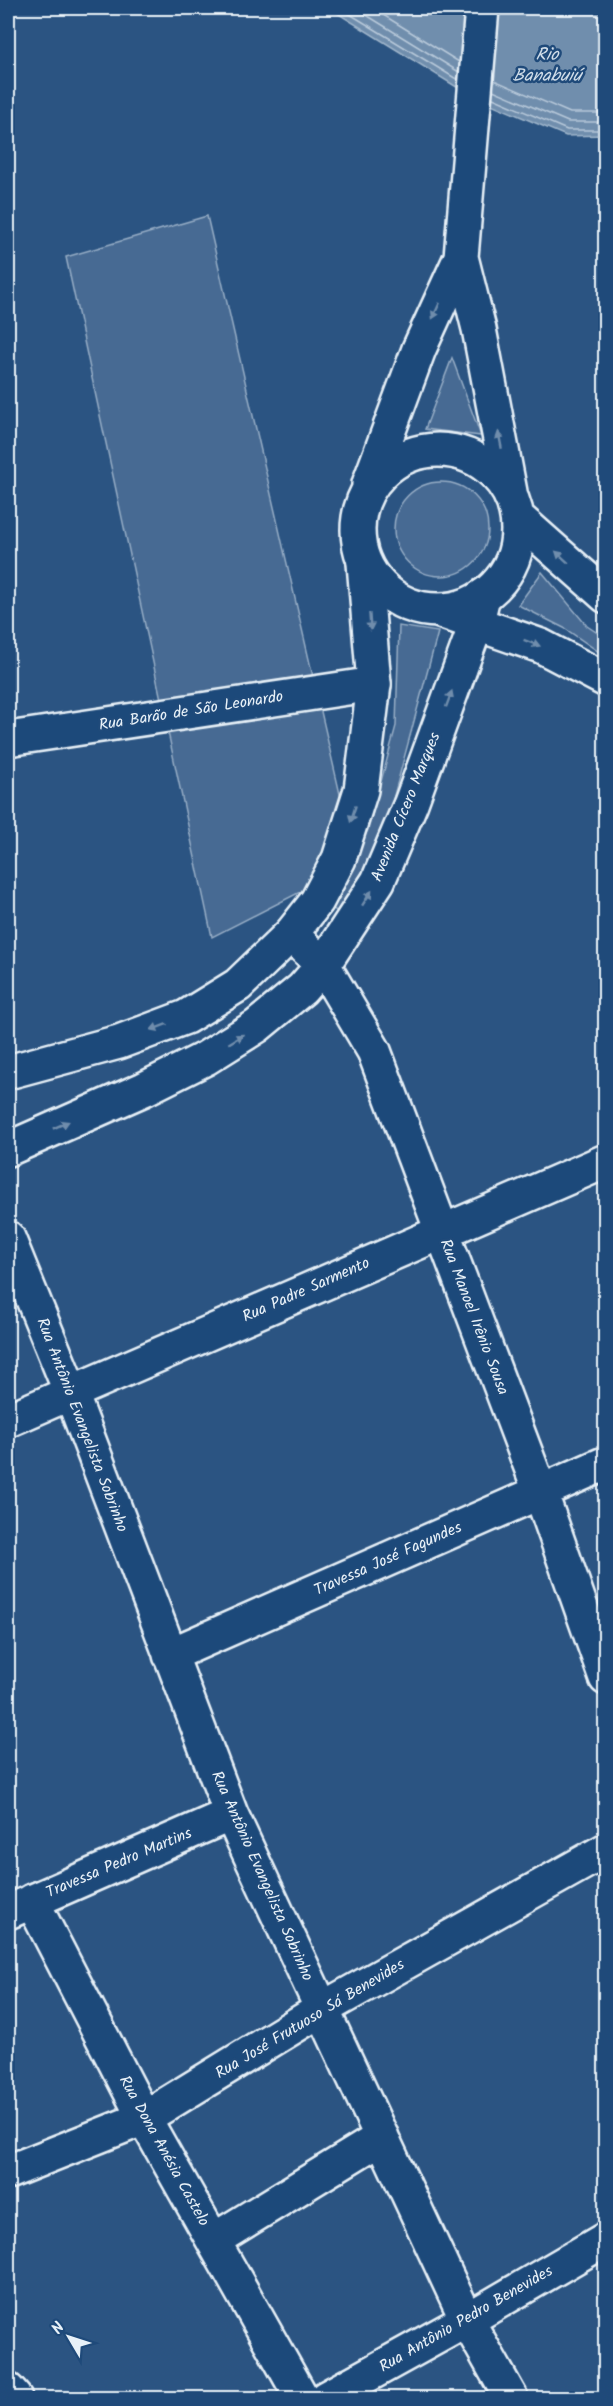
<svg xmlns="http://www.w3.org/2000/svg" width="613" height="2406" viewBox="0 0 613 2406" font-family="Kalam,sans-serif">
<style>
.green{fill:#476b93;stroke:#98aec6;stroke-width:1.5}
.water{fill:#708ead;stroke:#a0b6cb;stroke-width:1.5}
.lines{fill:none;stroke-linecap:round;stroke-linejoin:round}
.shore{stroke:#b8c9da;stroke-width:1.5}
.minor-casing{stroke:#e8f1f8;stroke-width:38}
.secondary-casing{stroke:#e8f1f8;stroke-width:38}
.primary-casing{stroke:#e8f1f8;stroke-width:38}
.minor{stroke:#1f4a7a;stroke-width:33}
.secondary{stroke:#1f4a7a;stroke-width:33}
.primary{stroke:#1f4a7a;stroke-width:33}
.oneway{fill:#6f8dac}
.labels{text-anchor:middle;dominant-baseline:central;stroke-width:5;stroke-linejoin:round;paint-order:stroke}
.street-label{font-size:16px;fill:#e8f1f8;stroke:#1f4a7a}
.water-label{font-size:18px;font-style:italic;fill:#d0dde9;stroke:#1f4a7a}
</style>
<rect width="100%" height="100%" fill="#2b5482"/>
<filter id="ink" filterUnits="userSpaceOnUse"><feTurbulence type="fractalNoise" baseFrequency=".0167" numOctaves="2"/><feDisplacementMap in="SourceGraphic" scale="12" xChannelSelector="R" yChannelSelector="G"/><feConvolveMatrix kernelMatrix="1 2 1 2 8 2 1 2 1" color-interpolation-filters="sRGB"/></filter>
<g filter="url(#ink)">
<path class="green" d="M207 216 354 855 368 830 396 726 399 626 438 632 382 840 339 913 328 905 347 868 212 937 66 257Z
M452 358 481 436 425 429Z
M394 529a47 47 0 1 1 94 0a47 47 0 1 1-94 0Z
M542 572 587 626 605 638V656L564 628 518 605Z"/>
<path class="water" d="M329 8H605V135L566 136 468 94Z"/>
<g class="lines">
<path class="shore" d="M340 8 458 80
M355 8 459 72
M372 8 459 62
M494 80 570 113H606
M493 90 568 122H606
M493 98 567 130H606"/>
<defs>
<path id="minor" d="M8 739 374 684
M291 934 323 965 374 1051 540 1491 606 1678
M8 1238 71 1393 231 1814 467 2320 511 2398
M8 1420 606 1161
M170 1655 606 1463
M32 1901 144 2118 302 2398
M8 1912 231 1814
M8 2172 144 2118 322 2009 606 1850
M214 2240 382 2137
M326 2398 467 2320 606 2239"/>
<path id="secondary" d="M8 1072 119 1042 186 1017 238 985 291 934 317 901 339 859 361 790 374 684 364 563
M8 1149 144 1089 206 1058 257 1026 302 989 323 965 378 881 411 803 477 622 483 596
M8 2390 15 2398"/>
<path id="primary" d="M482 8 461 257 479 329 510 492
M358 530a80 80 0 1 1 160 0a80 80 0 1 1-160 0Z
M369 484 419 349 461 257
M518 518 606 596
M440 611 541 646 606 680"/>
</defs>
<use href="#minor" class="minor-casing"/>
<use href="#secondary" class="secondary-casing"/>
<use href="#primary" class="primary-casing"/>
<use href="#minor" class="minor"/>
<use href="#secondary" class="secondary"/>
<use href="#primary" class="primary"/>
</g>
<defs><path id="oneway-solid" d="M-6-.8H1V-3.2L6.5 0L1 3.2V.8H-6Z" transform="scale(1.5)"/></defs>
<g class="oneway">
<use href="#oneway-solid" transform="translate(436 311) rotate(115)"/>
<use href="#oneway-solid" transform="translate(500 440) rotate(-101)"/>
<use href="#oneway-solid" transform="translate(562 557) rotate(-138)"/>
<use href="#oneway-solid" transform="translate(370 622) rotate(86)"/>
<use href="#oneway-solid" transform="translate(532 643) rotate(21)"/>
<use href="#oneway-solid" transform="translate(449 699) rotate(-70)"/>
<use href="#oneway-solid" transform="translate(353 814) rotate(108)"/>
<use href="#oneway-solid" transform="translate(367 898) rotate(-57)"/>
<use href="#oneway-solid" transform="translate(159 1027) rotate(160)"/>
<use href="#oneway-solid" transform="translate(236 1039) rotate(-32)"/>
<use href="#oneway-solid" transform="translate(61 1125) rotate(-24)"/>
</g>
</g>
<g class="labels">
<g class="street-label">
<text transform="translate(191 711) rotate(-9)">Rua Barão de São Leonardo</text>
<text transform="translate(406 807) rotate(-68)">Avenida Cícero Marques</text>
<text transform="translate(306 1290) rotate(-24)">Rua Padre Sarmento</text>
<text transform="translate(474 1317) rotate(69)">Rua Manoel Irênio Sousa</text>
<text transform="translate(82 1425) rotate(69)">Rua Antônio Evangelista Sobrinho</text>
<text transform="translate(388 1559) rotate(-24)">Travessa José Fagundes</text>
<text transform="translate(119 1863) rotate(-23)">Travessa Pedro Martins</text>
<text transform="translate(262 1876) rotate(66)">Rua Antônio Evangelista Sobrinho</text>
<text transform="translate(310 2019) rotate(-31)">Rua José Frutuoso Sá Benevides</text>
<text transform="translate(164 2151) rotate(61)">Rua Dona Anésia Castelo</text>
<text transform="translate(466 2319) rotate(-30)">Rua Antônio Pedro Benevides</text>
</g>
<g class="water-label">
<text x="547" y="55">Rio<tspan x="547" dy="21">Banabuiú</tspan></text>
</g>
</g>
<rect width="613" height="2406" fill="none" stroke="#1f4a7a" stroke-width="30"/>
<rect x="15" y="15" width="583" height="2376" fill="none" stroke="#e8f1f8" stroke-width="2" filter="url(#ink)"/>
<g transform="translate(69 2337) rotate(309)" stroke="#1f4a7a" stroke-width="4.5" paint-order="stroke">
<path d="M0-4.5L10 22L0 15L-10 22Z" fill="#e8f1f8"/>
<text y="-9" font-size="16" font-weight="bold" text-anchor="middle" fill="#e8f1f8">N</text>
</g>
</svg>
